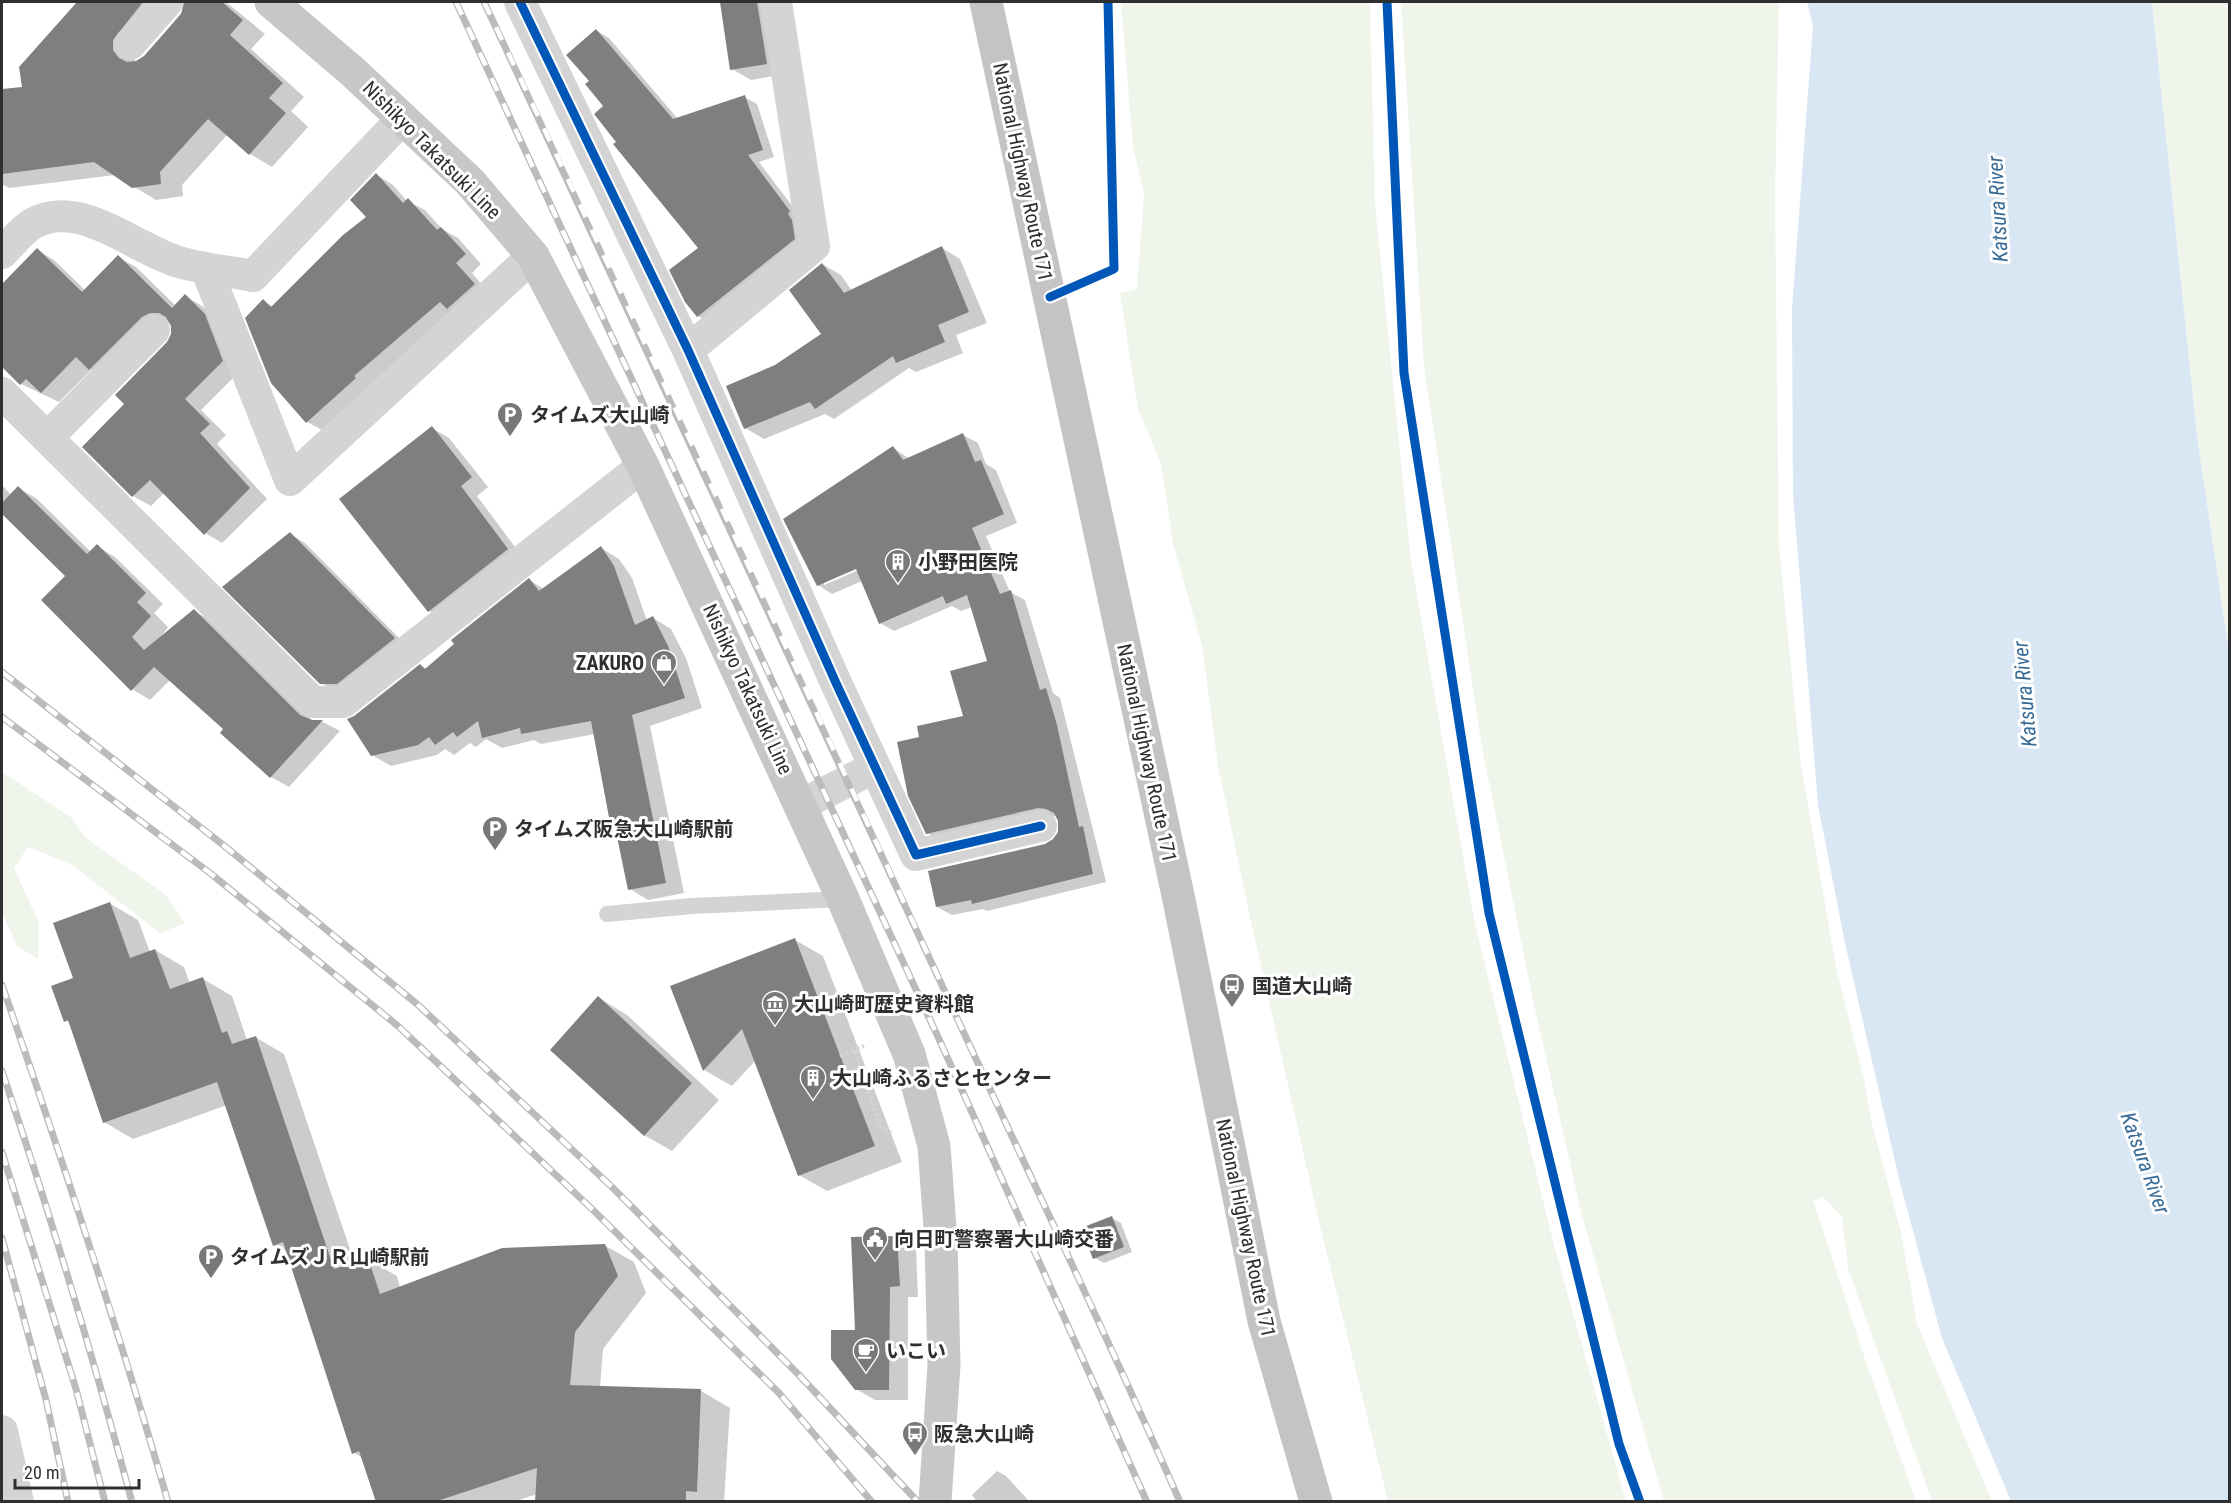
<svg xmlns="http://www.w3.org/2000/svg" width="2231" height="1503" viewBox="0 0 2231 1503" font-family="'Roboto Condensed','Noto Sans JP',sans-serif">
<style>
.green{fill:#f0f5ec}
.water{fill:#d8e7f3}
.shadow{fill:#0003;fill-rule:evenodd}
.building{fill:#7f7f7f}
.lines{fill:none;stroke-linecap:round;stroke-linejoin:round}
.path{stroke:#d4d4d4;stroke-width:4;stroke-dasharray:3 3;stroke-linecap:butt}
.service{stroke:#d4d4d4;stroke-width:16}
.minor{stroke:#d4d4d4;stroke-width:32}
.primary{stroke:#c7c7c7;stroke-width:33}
.trunk{stroke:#c4c4c4;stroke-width:33}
.rail-casing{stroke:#bbb;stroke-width:7}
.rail{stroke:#fff;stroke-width:4.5;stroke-dasharray:14;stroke-linecap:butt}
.cycleway-casing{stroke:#fff;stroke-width:13}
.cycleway{stroke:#0057b8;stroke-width:9}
.labels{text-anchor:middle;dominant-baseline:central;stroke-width:6;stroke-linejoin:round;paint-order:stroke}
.street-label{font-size:20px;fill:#2f2f2f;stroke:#fff}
.poi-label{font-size:20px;font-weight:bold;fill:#2f2f2f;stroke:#fff;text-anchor:start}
.water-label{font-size:21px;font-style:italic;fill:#396c96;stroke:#fff}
</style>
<rect width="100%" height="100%" fill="#fff"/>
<path class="green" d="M1121 2H1370L1375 204 1411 561 1475 924 1555 1249 1626 1501H1388L1319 1222 1252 926 1218 766 1202 646 1173 544 1161 463 1138 409 1120 293 1137 289 1144 193 1133 148Z
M1401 2H1779L1775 197 1779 546 1800 759 1836 967 1864 1079 1870 1116 1901 1232 1917 1324 1992 1501H1932L1848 1269 1842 1217 1823 1197 1813 1200 1867 1365 1916 1501H1664L1582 1216 1532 996 1482 748 1424 367Z
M2152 2H2229V652L2197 436Z
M2 772 72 818 86 838 166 895 185 923 160 933 69 863 28 847 14 868 39 923 38 959 17 946 2 912Z"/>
<path class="water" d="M1807 2H2152L2197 436 2229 652V1501H2011L1942 1338 1900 1183 1845 943 1818 805 1793 494 1792 309 1813 25Z"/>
<path class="shadow" d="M78 2H178L135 53V63L145 57 186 7V2H226L265 34 251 49 304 97 291 111 308 127 272 167 250 154 228 134 182 185 183 196 156 200 115 175 9 188 2 184V115H4L2 91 24 89 21 68Z
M721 2H774L785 74 751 80 732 69Z
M597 31 609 38 678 119 744 97 757 104 774 157 759 162 802 219 806 246 710 323 698 316 700 248 618 142 605 106 591 81Z
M377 175 393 185 407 201 425 210 442 229 458 238 481 264 472 273 490 294 324 431 307 422 264 301 273 307 368 217Z
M942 248 960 259 987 323 956 335 963 353 916 372 909 368 834 419 825 414 764 439 745 428 776 367 823 335 822 264 841 275 852 291Z
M37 250 54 260 86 291 118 257 136 267 176 306 185 296 202 306 222 326 240 371 201 410 226 435 217 444 267 499 222 543 205 533 164 493 151 506 133 496 84 447 126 404 117 395 173 336 171 322 159 327 107 379 91 370 59 402 21 384 2 365V286Z
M432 428 449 438 488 487 477 496 524 559 446 620 429 611Z
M963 435 978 443 986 464 996 470 1017 523 986 536 1010 592 1025 600 1053 693 1060 698 1106 882 987 911 983 909 952 915 937 907 1055 840 1060 831V821L1057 816H1053L942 842 927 833 921 739 965 717 988 662 972 607 961 611 952 606 894 631 880 623 862 581 832 594 818 585 893 448 910 459ZM862 565 863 568 824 585V581Z
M2 485 11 495 18 488 36 498 91 552 97 546 115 557 163 604 154 613 168 627 159 639 194 611 212 621 313 721 323 722 340 731 289 787 271 777 222 732 225 729 170 680 150 700 132 689 67 576 3 514 2 516Z
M290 534 305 543 409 648 337 692 321 683Z
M601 548 619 559 632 578 647 621 653 618 671 629 686 658 702 708 650 726 684 893 648 900 630 889 617 830 612 827 595 734 541 744 534 740 502 748 486 739 476 747 470 743 454 755 445 749 437 755 391 766 372 755 355 717 421 666 427 669 529 580 544 589Z
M109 903 138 920 150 952 155 950 184 967 190 984 203 979 232 996 247 1040 255 1037 284 1054 355 1264 368 1259 397 1276 400 1288 604 1245 634 1262 646 1293 603 1349 600 1388 701 1391 730 1408 724 1502H537V1494L513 1502H377L363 1458 354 1453 288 1252 275 1245 227 1105 133 1139 104 1122 72 1024 65 1020 75 979Z
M795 940 823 956 902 1162 827 1191 799 1175 755 1061 732 1086 704 1070 672 987Z
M599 998 627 1015 719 1100 672 1151 644 1135Z
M1112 1218 1121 1223 1132 1252 1104 1263 1095 1258Z
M897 1237 916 1248 918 1297H908V1400H875L856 1389 857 1332Z
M997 1471 1006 1476 1030 1502H977L972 1495Z"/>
<path class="building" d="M77 2H143L113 40V50L119 58 127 62 136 61 144 56 181 14 184 2H222L243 20 230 35 283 83 269 98 286 113 249 155 208 119 160 172 161 184 132 188 94 162 2 174V89L22 87 19 67Z
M720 2H757L767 64 730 70Z
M596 29 673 119 745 95 763 150 748 155 790 211 788 214 792 220 795 239 697 317 685 302 669 270 698 248 613 144 616 142 594 114 603 106 585 84 589 81 566 55Z
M376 173 403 203 408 198 437 230 441 227 466 254 456 263 475 284 447 309 440 302 354 376 356 378 306 423 271 383 245 318 263 299 271 307 343 235 366 217 350 200Z
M942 246 969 312 938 325 945 342 896 363 893 356 815 409 810 402 744 429 726 386 775 365 821 334 789 290 822 263 844 293Z
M37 248 82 292 118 255 172 308 185 294 205 314 223 361 185 399 210 424 200 433 250 488 204 535 150 480 132 497 82 447 124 404 115 395 167 342 171 334V326L166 317 159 313H150L142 317 89 370 76 357 41 393 26 379 20 385 2 367V284Z
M432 426 472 477 461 486 508 549 428 612 339 499Z
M963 433 975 462 981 460 1004 514 972 528 1000 594 1011 590 1040 690 1046 688 1057 725 1079 827 1083 826 1093 874 972 904 971 900 936 907 928 871 1045 844 1053 839 1058 832V821L1054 813 1046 809 1038 808 926 834 908 796 897 742 919 737 917 726 963 716 950 671 987 661 967 595 946 604 943 596 879 624 856 569 817 586 783 519 893 446 903 460Z
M18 486 87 554 97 544 146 593 137 602 151 616 132 637 144 650 194 609 300 715 312 720H323L270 778 220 733 223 729 154 667 131 691 41 600 65 576 2 514V503Z
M290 532 395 638 337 684H320L222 587Z
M601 546 614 566 635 625 653 616 668 646 685 698 632 715 666 883 628 890 615 827 611 828 591 721 521 734 520 728 482 738 478 721 457 737 453 732 435 745 429 737 418 745 371 756 347 719 354 716 420 664 425 669 454 644 451 640 529 578 539 591Z
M110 902 130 958 155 949 170 989 203 977 222 1033 227 1031 232 1044 256 1036 334 1269 368 1258 380 1294 502 1248 605 1244 618 1276 575 1332 570 1385 701 1389 697 1492 686 1491V1502H535L537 1468 434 1502H376L359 1451 352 1454 283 1242 273 1246 217 1082 103 1123 68 1020 64 1022 51 986 73 978 53 923Z
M795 938 875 1146 798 1176 742 1029 703 1071 670 986Z
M598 996 692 1083 644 1136 550 1050Z
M1112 1216 1124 1247 1093 1259 1081 1228Z
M897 1236 900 1286 890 1287 889 1390H855L831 1359V1330H855L851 1237Z"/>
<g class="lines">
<path class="path" d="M855 1051 881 1127 891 1133
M840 1056 864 1046"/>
<path class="service" d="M607 914 692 906 843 899"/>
<path class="minor" d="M520 2 688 350 836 683 916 855 1041 826
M130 44 167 2
M2 253C11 244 21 231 32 224 78 197 132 247 176 261 200 269 228 271 253 276L403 118
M206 268 290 480 533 256
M688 350 814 246 776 2
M2 393 313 702H343L643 466
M47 438 154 330
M801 805 875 767
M2 1431 18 1502"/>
<path class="primary" d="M271 2 353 72 470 182 533 256 643 466 843 899 909 1054 934 1146 941 1241 944 1365 935 1502"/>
<path class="trunk" d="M986 2 1179 900 1264 1321 1316 1502"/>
<defs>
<path id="rail" d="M456 2 939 1039 1147 1502
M484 2C641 332 794 664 947 996 1024 1165 1106 1332 1180 1502
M2 672 227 848 417 1004 613 1188 798 1374 918 1502
M2 717 210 873 398 1026 593 1210 779 1393 872 1502
M2 985C61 1156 118 1327 168 1502
M2 1071C50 1213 93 1356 132 1502
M2 1152 76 1389 105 1502
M2 1238 46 1400 68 1502"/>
</defs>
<use href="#rail" class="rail-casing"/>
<use href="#rail" class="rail"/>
<defs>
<path id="cycleway" d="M520 2 688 350 836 683 916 855 1041 826
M1387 2 1404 373 1489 913 1619 1444 1640 1502
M1050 297 1114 269 1108 2"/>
</defs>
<use href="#cycleway" class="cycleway-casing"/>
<use href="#cycleway" class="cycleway"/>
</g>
<defs>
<symbol id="parking-pin" viewBox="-11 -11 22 30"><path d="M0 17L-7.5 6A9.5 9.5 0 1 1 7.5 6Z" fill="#787878" stroke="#fff"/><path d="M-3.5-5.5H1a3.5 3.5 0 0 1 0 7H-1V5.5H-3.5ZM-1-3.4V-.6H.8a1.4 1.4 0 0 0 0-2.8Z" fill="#fff"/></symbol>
<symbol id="building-pin" viewBox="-11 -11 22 30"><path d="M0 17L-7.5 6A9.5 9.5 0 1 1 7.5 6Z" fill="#787878" stroke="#fff"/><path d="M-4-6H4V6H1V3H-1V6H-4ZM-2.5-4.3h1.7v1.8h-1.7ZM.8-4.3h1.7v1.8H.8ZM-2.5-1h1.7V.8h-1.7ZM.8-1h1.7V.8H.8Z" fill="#fff"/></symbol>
<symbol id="shop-pin" viewBox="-11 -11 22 30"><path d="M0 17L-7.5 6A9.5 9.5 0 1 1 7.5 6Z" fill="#787878" stroke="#fff"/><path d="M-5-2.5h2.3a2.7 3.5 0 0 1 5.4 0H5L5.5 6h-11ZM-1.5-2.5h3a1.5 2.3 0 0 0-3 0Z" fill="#fff"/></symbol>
<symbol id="bus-pin" viewBox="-11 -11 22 30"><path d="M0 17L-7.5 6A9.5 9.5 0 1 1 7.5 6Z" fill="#787878" stroke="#fff"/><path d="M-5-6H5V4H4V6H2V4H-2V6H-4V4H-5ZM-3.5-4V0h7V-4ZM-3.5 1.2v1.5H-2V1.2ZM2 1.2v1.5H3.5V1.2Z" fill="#fff"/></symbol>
<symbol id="museum-pin" viewBox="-11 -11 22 30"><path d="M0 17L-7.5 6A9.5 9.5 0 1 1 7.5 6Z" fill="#787878" stroke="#fff"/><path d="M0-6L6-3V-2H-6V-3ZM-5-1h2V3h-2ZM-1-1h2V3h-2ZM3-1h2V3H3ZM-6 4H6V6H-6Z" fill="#fff"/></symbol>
<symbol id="civic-pin" viewBox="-11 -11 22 30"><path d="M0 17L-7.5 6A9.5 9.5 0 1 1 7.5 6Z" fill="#787878" stroke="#fff"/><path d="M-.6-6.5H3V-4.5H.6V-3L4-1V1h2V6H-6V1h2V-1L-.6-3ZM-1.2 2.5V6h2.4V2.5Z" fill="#fff"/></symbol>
<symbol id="cafe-pin" viewBox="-11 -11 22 30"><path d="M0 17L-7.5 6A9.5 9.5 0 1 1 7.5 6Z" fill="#787878" stroke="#fff"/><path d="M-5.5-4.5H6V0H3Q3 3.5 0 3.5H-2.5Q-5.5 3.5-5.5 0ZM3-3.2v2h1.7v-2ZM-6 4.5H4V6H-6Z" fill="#fff"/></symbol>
</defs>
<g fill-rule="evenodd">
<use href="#parking-pin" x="495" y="400" width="30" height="40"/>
<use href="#building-pin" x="883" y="547" width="30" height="40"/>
<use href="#shop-pin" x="649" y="648" width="30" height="40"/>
<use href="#parking-pin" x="480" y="814" width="30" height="40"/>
<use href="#bus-pin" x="1217" y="971" width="30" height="40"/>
<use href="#museum-pin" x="760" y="989" width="30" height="40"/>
<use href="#building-pin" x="798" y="1063" width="30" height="40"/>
<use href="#civic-pin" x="860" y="1224" width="30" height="40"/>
<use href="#parking-pin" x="196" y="1242" width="30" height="40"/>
<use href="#cafe-pin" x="851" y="1336" width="30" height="40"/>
<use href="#bus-pin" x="900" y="1419" width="30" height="40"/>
</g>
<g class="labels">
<g class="street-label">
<text transform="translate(432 150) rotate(45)">Nishikyo Takatsuki Line</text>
<text transform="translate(1023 172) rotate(78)">National Highway Route 171</text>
<text transform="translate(748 689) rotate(65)">Nishikyo Takatsuki Line</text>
<text transform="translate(1147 753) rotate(78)">National Highway Route 171</text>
<text transform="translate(1246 1228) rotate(78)">National Highway Route 171</text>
</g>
<g class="poi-label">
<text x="530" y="415">タイムズ大山崎</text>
<text x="918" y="562">小野田医院</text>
<text x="644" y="663" text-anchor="end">ZAKURO</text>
<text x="514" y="829">タイムズ阪急大山崎駅前</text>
<text x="1252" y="986">国道大山崎</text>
<text x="794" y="1004">大山崎町歴史資料館</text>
<text x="832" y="1078">大山崎ふるさとセンター</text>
<text x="894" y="1239">向日町警察署大山崎交番</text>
<text x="230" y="1257">タイムズＪＲ山崎駅前</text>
<text x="886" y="1351">いこい</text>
<text x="934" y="1434">阪急大山崎</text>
</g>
<g class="water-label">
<text transform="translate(1998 209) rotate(-93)">Katsura River</text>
<text transform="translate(2025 694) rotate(-95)">Katsura River</text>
<text transform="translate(2145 1163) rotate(70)">Katsura River</text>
</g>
</g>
<rect width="2231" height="1503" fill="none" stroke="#2f2f2f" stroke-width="6"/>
<path d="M15 1479v9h124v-9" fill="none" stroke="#2f2f2f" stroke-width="3"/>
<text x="24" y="1479" font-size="18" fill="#2f2f2f" stroke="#ffffff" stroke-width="4.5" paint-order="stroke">20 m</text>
</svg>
